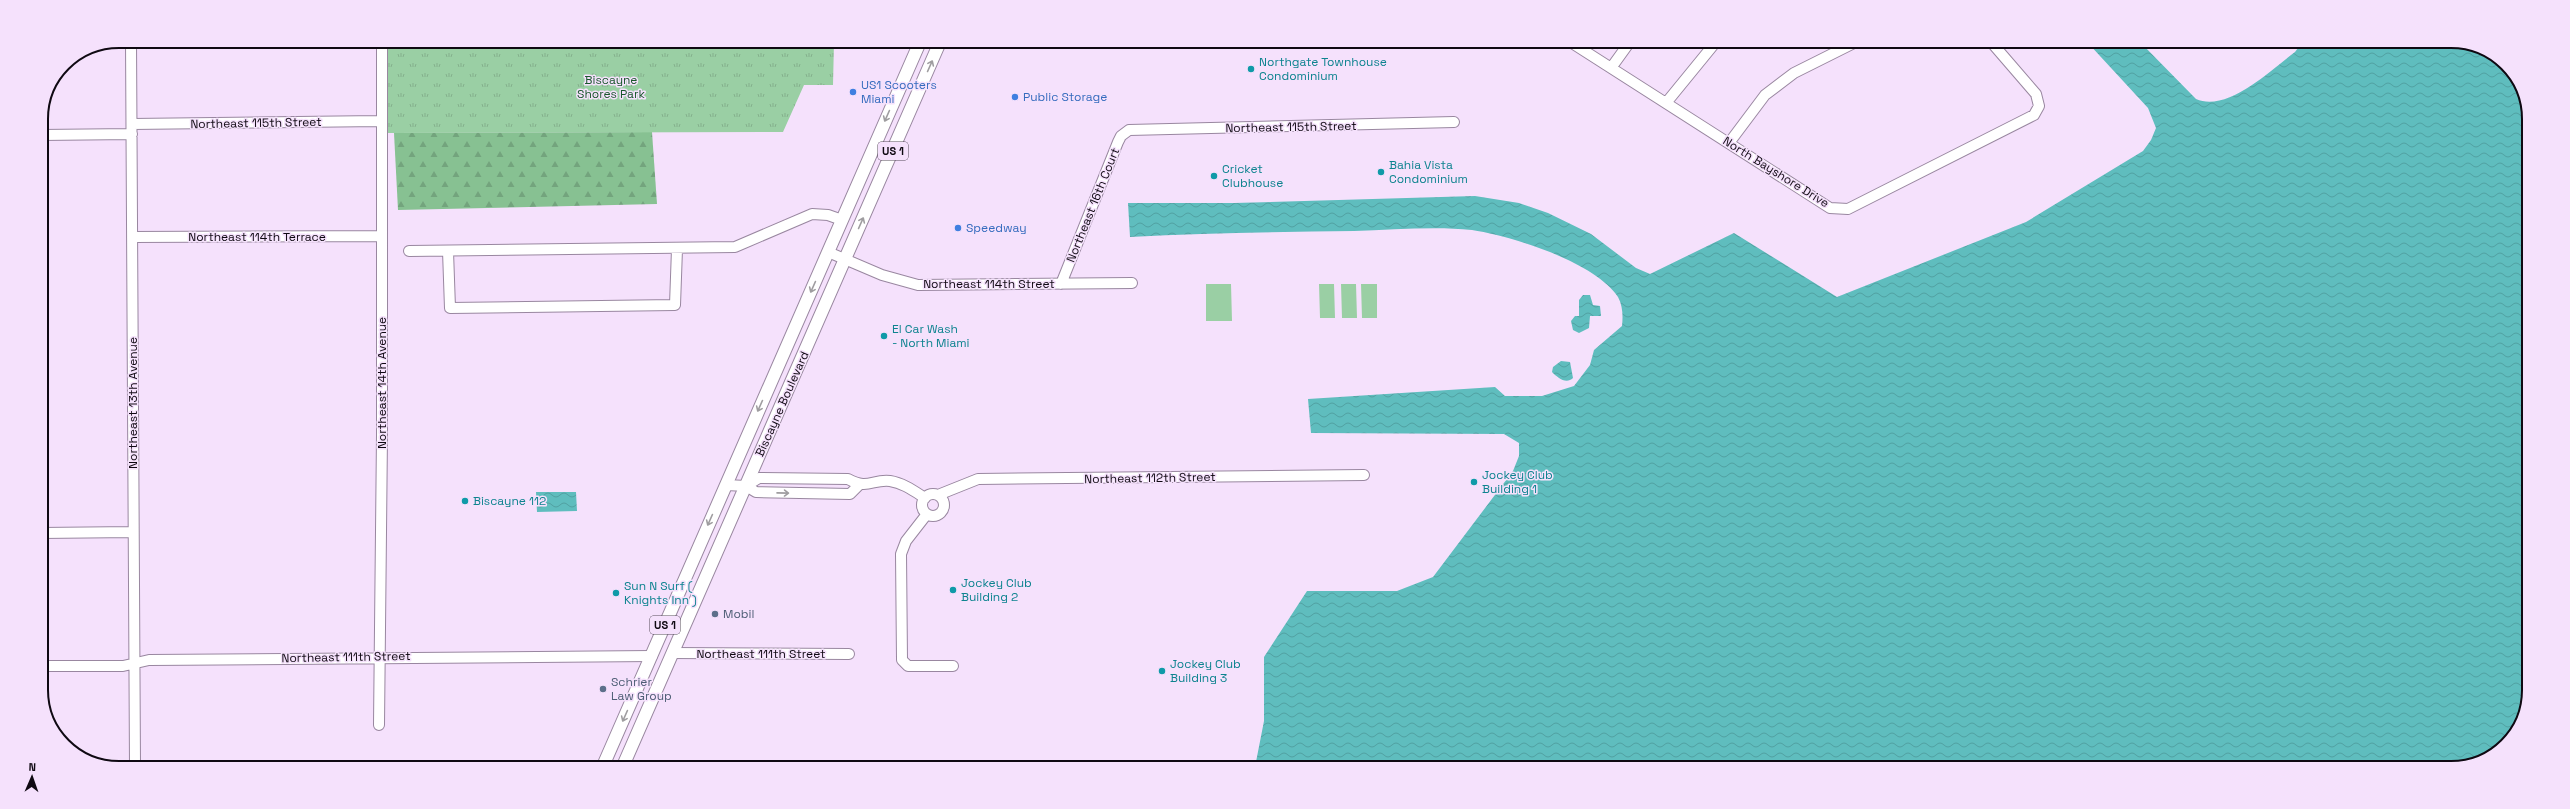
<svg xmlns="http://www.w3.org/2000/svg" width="2570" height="809" viewBox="0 0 2570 809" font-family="'Space Grotesk',sans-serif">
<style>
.forest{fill:url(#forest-firs)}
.park{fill:url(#park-tufts)}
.garden{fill:#9acfa4}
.water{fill:url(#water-waves)}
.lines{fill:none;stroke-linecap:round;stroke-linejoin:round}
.minor-casing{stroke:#9987a0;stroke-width:12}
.major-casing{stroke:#9987a0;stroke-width:14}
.minor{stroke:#fff;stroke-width:10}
.major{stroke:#fff;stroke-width:12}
.oneway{stroke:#9f9da0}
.culture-dot{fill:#0f9aa8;stroke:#f5e1fc;stroke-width:1.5}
.shop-dot{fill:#3f7fe0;stroke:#f5e1fc;stroke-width:1.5}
.service-dot{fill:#5c6f8a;stroke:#f5e1fc;stroke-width:1.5}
.labels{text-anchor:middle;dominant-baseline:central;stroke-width:3;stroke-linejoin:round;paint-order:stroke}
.shield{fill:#f5e1fc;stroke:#544a58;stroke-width:1}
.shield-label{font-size:11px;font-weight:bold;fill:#0f0912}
.culture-label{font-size:12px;fill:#0d838f;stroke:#f5e1fc;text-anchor:start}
.park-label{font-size:12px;fill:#18572b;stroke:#f5e1fc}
.shop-label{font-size:12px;fill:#366cbe;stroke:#f5e1fc;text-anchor:start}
.street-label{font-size:12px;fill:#0f0912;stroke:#f5e1fc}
.service-label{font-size:12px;fill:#4e5e75;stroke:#f5e1fc;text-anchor:start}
.rim{fill:none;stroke:#0f0912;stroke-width:2}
</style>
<defs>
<pattern id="forest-firs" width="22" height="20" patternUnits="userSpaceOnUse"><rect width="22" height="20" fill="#87c192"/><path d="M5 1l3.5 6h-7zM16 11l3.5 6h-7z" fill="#73a47d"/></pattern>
<pattern id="park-tufts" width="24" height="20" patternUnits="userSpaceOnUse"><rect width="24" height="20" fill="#9acfa4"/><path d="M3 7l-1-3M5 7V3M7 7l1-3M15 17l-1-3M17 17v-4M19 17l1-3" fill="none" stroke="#84b08c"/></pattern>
<pattern id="water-waves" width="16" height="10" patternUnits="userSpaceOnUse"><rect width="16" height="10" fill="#5fbdbe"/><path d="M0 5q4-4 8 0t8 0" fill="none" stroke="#51a1a2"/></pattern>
</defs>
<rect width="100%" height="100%" fill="#f5e1fc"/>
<path class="forest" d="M652 132 657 204 398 210 394 133Z"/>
<path class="park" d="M387 41 834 42 833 85H804L783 132 387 133Z"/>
<path class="garden" d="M1206 284H1231L1232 321H1206Z
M1319 284H1334L1335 318H1320Z
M1341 284H1356L1357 318H1342Z
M1361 284H1377V318H1362Z"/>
<path class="water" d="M2088 43H2141L2196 99C2227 113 2271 70 2295 52L2301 44H2471L2513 71 2529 114 2526 710 2498 752 2451 768 1255 767 1264 721V657L1307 591H1397L1433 577 1513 471 1519 456V443L1504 434 1311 433 1308 399 1495 387 1505 396H1542L1574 386 1590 365 1594 350 1622 326C1623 317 1623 306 1618 297 1595 262 1512 236 1472 230 1434 226 1393 230 1354 231 1279 232 1205 233 1130 237L1128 203H1234L1475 196 1519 203 1548 213 1591 234 1636 268 1650 274 1734 233 1837 297 2026 222 2143 151 2151 140 2156 128 2148 108Z
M1583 295H1590L1593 305 1600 306 1601 316H1590L1589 328 1579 333 1573 330 1571 321 1575 316H1579V300Z
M1561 361 1570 362 1573 378C1566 385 1557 377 1552 372L1553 367Z
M536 492H576L577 511 537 512Z"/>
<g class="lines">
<defs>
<path id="minor" d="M131 41 135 765
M1572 43 1830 208 1848 209 2034 115 2039 106 2036 94 1992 43
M1611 68 1629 43
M1666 103 1715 43
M132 124 380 121
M41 135 132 134
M1729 143 1765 95 1794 73 1854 43
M132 237 381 236
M409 251 735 247 812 214 828 215 842 220
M448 251 450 308 675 305 677 249
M828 252 882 275 918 285 1132 283
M1061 284 1118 142 1121 136 1129 130 1454 122
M726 485 746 486 756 492 850 494 859 485
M746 486 759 478 848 479C868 490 872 479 890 481 903 483 914 491 925 498
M922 505a11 11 0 1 1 22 0a11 11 0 1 1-22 0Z
M938 495 978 479 1364 475
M927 514 906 541 901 554 902 660 908 666H953
M41 533 133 532
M672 653 849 654
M41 666H123L149 660 652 656
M379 725 382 435V41"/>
<path id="major" d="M603 766 920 42
M623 766 940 42"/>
</defs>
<use href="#minor" class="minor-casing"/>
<use href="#major" class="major-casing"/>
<use href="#minor" class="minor"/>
<use href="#major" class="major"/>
</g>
<defs><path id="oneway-shaft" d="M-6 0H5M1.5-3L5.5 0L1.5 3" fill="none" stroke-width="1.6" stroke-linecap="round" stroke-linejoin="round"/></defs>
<g class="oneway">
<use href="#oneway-shaft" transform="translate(930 66) rotate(-66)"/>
<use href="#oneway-shaft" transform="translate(887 116) rotate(114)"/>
<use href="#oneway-shaft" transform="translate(861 223) rotate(-66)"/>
<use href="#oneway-shaft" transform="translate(813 287) rotate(114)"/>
<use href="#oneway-shaft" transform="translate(760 406) rotate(114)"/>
<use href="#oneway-shaft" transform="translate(783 493) rotate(1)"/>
<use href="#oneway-shaft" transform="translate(710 520) rotate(114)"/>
<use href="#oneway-shaft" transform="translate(625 716) rotate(114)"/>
</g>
<g class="culture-dot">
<circle cx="1251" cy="69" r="4"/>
<circle cx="1381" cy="172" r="4"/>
<circle cx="1214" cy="176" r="4"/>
<circle cx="884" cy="336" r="4"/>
<circle cx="1474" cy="482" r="4"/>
<circle cx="465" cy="501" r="4"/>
<circle cx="953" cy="590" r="4"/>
<circle cx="616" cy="593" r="4"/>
<circle cx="1162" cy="671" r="4"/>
</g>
<g class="shop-dot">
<circle cx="853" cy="92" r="4"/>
<circle cx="1015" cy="97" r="4"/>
<circle cx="958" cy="228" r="4"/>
</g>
<g class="service-dot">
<circle cx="715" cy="614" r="4"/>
<circle cx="603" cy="689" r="4"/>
</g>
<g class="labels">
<g class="shield">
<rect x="878" y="142" width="30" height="18" rx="3"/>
<rect x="650" y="616" width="30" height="18" rx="3"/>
</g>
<g class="shield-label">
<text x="893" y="151">US 1</text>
<text x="665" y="625">US 1</text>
</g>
<g class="culture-label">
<text x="1259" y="62">Northgate Townhouse<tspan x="1259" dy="14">Condominium</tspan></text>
<text x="1389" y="165">Bahia Vista<tspan x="1389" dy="14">Condominium</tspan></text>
<text x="1222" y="169">Cricket<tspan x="1222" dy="14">Clubhouse</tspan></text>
<text x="892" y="329">El Car Wash<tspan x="892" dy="14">- North Miami</tspan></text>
<text x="1482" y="475">Jockey Club<tspan x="1482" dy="14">Building 1</tspan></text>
<text x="473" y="501">Biscayne 112</text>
<text x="961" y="583">Jockey Club<tspan x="961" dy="14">Building 2</tspan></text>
<text x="624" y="586">Sun N Surf (<tspan x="624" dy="14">Knights Inn )</tspan></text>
<text x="1170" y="664">Jockey Club<tspan x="1170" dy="14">Building 3</tspan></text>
</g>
<g class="park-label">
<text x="611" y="80">Biscayne<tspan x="611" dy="14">Shores Park</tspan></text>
</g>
<g class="shop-label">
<text x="861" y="85">US1 Scooters<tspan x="861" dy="14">Miami</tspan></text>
<text x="1023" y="97">Public Storage</text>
<text x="966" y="228">Speedway</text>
</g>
<g class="street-label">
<text transform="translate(256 123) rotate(-1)">Northeast 115th Street</text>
<text transform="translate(1291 127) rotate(-1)">Northeast 115th Street</text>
<text transform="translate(1776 172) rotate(32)">North Bayshore Drive</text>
<text transform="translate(1093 205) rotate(-68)">Northeast 16th Court</text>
<text x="257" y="237">Northeast 114th Terrace</text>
<text x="989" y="284">Northeast 114th Street</text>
<text transform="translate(382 383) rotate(-90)">Northeast 14th Avenue</text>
<text transform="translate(133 403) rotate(-90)">Northeast 13th Avenue</text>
<text transform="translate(782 404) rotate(-66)">Biscayne Boulevard</text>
<text transform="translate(1150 478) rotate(-1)">Northeast 112th Street</text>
<text x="761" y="654">Northeast 111th Street</text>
<text transform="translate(346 657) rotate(-1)">Northeast 111th Street</text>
</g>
<g class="service-label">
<text x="723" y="614">Mobil</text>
<text x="611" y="682">Schrier<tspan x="611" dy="14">Law Group</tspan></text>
</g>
</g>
<path d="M0 0H2570V809H0ZM119 48H2451A71 71 0 0 1 2522 119V690A71 71 0 0 1 2451 761H119A71 71 0 0 1 48 690V119A71 71 0 0 1 119 48Z" fill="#f5e1fc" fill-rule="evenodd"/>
<path class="rim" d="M119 48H2451A71 71 0 0 1 2522 119V690A71 71 0 0 1 2451 761H119A71 71 0 0 1 48 690V119A71 71 0 0 1 119 48Z"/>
<g transform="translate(32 777) rotate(2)" stroke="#f5e1fc" stroke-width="3" paint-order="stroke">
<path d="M0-3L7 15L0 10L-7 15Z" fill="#0f0912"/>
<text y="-6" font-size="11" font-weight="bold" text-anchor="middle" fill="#0f0912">N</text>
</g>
</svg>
